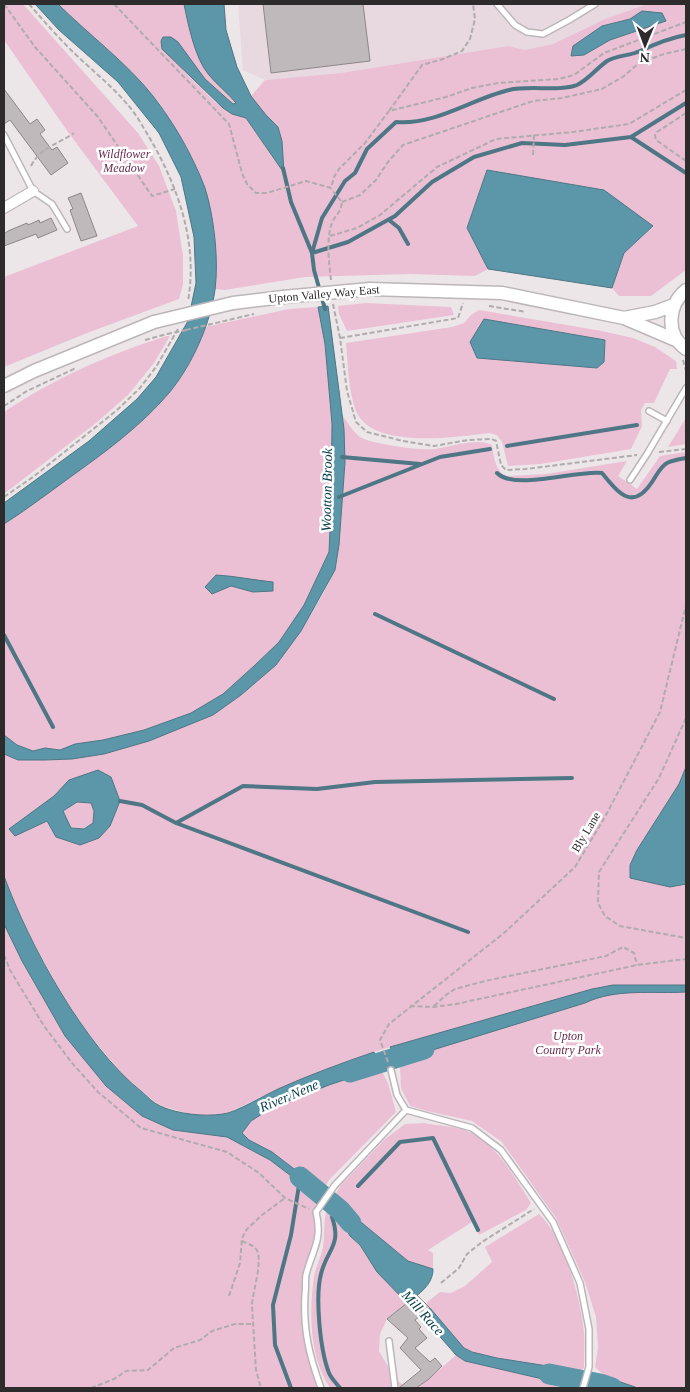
<svg xmlns="http://www.w3.org/2000/svg" width="690" height="1392" viewBox="0 0 690 1392" font-family="Georgia,serif">
<style>
.built{fill:#e7d9df}
.green{fill:#ebc0d4;fill-rule:evenodd}
.water{fill:#5c96a9;stroke:#4e7684;fill-rule:evenodd}
.lines{fill:none;stroke-linecap:round;stroke-linejoin:round}
.stream{stroke:#4e7684;stroke-width:4}
.river{stroke:#5c96a9;stroke-width:21}
.building{fill:#bfb9bc;stroke:#8d878a}
.service-casing{stroke:#bcb6b9;stroke-width:8}
.minor-casing{stroke:#bcb6b9;stroke-width:12}
.tertiary-casing{stroke:#bcb6b9;stroke-width:15}
.path{stroke:#b0abad;stroke-width:2;stroke-dasharray:5 2.5;stroke-linecap:butt}
.service{stroke:#fff;stroke-width:5}
.minor{stroke:#fff;stroke-width:10}
.tertiary{stroke:#fff;stroke-width:12}
.tertiary-bridge-casing{stroke:#bcb6b9;stroke-width:15;stroke-linecap:butt}
.path-bridge{stroke:#b0abad;stroke-width:2;stroke-dasharray:5 2.5;stroke-linecap:butt}
.tertiary-bridge{stroke:#fff;stroke-width:12}
.labels{text-anchor:middle;dominant-baseline:central;stroke-width:5;stroke-linejoin:round;paint-order:stroke}
.park-label{font-size:12px;font-style:italic;fill:#692c4e;stroke:#fff}
.street-label{font-size:12px;fill:#2e2b2c;stroke:#fff}
.water-label{font-size:14px;font-style:italic;fill:#0e4251;stroke:#fff}
</style>
<rect width="100%" height="100%" fill="#ece6e9"/>
<path class="built" d="M238 4H647L605 19 553 44 525 50 508 46 341 73 265 80 243 70Z"/>
<path class="green" d="M4 4H23L138 133 159 166 176 211 183 256V284L179 299 87 333 4 367V277L138 226 68 132 4 40Z
M58 4H184C188 24 195 59 209 75 217 85 228 93 237 103L233 104 205 79 178 42 182 69 215 102 232 114 246 118 283 172 278 127 266 115 251 96 265 80 341 73 508 46 525 50 553 44 605 19 647 4H686V270L651 296H619L612 288 624 253 653 227 604 190 487 170 467 228 488 269 475 276 409 274 305 277 225 290 215 289C215 256 214 223 205 190 200 171 189 152 179 135 171 121 162 106 152 94 124 61 88 34 58 4Z
M366 303 451 307 454 315 347 331 339 314 338 306Z
M318 307 325 344 332 424 331 509 329 552 304 605 279 642 254 666 223 694 191 713 144 730 103 740 75 744 60 750 45 748 33 751 17 745 4 735V524L98 457 155 409 170 391 182 375 205 327 289 309Z
M479 310 602 331 633 338 655 347 676 361 677 369H670L654 403H645L641 410 642 426 631 449 541 464 508 466 502 442 497 435 489 433C457 437 372 450 356 411 348 390 348 365 346 343L452 327 464 323 471 315Z
M167 336H170L154 363 128 395 96 423 4 494V412C57 377 107 355 167 336Z
M343 416C348 423 353 432 360 437 371 444 421 451 435 449 450 447 478 437 492 445 494 456 495 471 506 476L546 474 627 461 618 476 637 489 660 456 686 452V1388C655 1388 618 1392 595 1367L598 1348 596 1317 585 1282 556 1218 502 1142 472 1121 427 1111 410 1106 401 1088 400 1066 390 1047 371 1053 279 1089 225 1114 196 1116 159 1105 125 1078 83 1027 60 991 31 938 11 895 4 876V754L18 760H45L72 759 104 754 149 741 212 715 241 695 276 665 301 631 324 592 335 570 337 560 345 462ZM69 780 120 801 80 845 56 837 47 821 9 829 54 796Z
M686 418V444L668 447Z
M77 802 91 803 94 811 93 823 84 829 71 828 63 811Z
M4 896 79 1037 169 1121 227 1132 272 1155 326 1198 316 1212 319 1225 306 1276 304 1319 321 1388H4Z
M380 1068 388 1083 396 1112 329 1180 323 1191 272 1152 249 1140 241 1134 251 1121 273 1107 329 1085Z
M424 1123C438 1126 454 1126 467 1131 497 1143 514 1177 531 1203L526 1210 479 1235 472 1222 428 1250 433 1253V1269L408 1261 333 1199 340 1186 385 1139 405 1124Z
M328 1205 340 1218 350 1236 360 1245 377 1272 407 1303 387 1319 380 1334 379 1351 396 1380 408 1388H330C309 1357 309 1312 314 1276 316 1266 321 1257 323 1247 325 1233 323 1219 328 1205Z
M539 1214C564 1237 581 1299 584 1333 585 1344 584 1356 584 1368L579 1371 497 1358 472 1352 464 1348 426 1303 440 1292 451 1293 465 1286 492 1262 485 1247Z
M456 1355 465 1361 577 1387 576 1388H416L429 1379Z"/>
<path class="water" d="M35 4H58C88 34 127 63 153 96 174 123 193 156 205 188 214 216 219 260 215 290 210 325 192 365 169 393 141 426 104 453 69 478 47 494 26 510 4 524V503L89 441 137 399 156 377 188 321 196 283 194 237 181 177 159 133 118 82 59 30Z
M184 4H224L226 30 237 67 251 96 266 115 278 127 282 141 284 173 246 118 232 114 223 108 162 49 161 41 163 37H171L178 42 205 79 233 104 236 103C228 93 217 85 209 75 195 59 188 24 184 4Z
M642 11 662 13 666 21 610 40 584 55 571 56 573 46 602 26 630 19Z
M487 170 604 190 653 226 624 253 612 288 488 269 467 228Z
M328 306 344 429 345 462 339 545 335 570 301 631 276 665 241 695 213 715 149 741 104 754 72 759 45 760H18L4 754V735L17 745 33 751 45 748 60 750 75 744 103 740 144 730 191 713 223 694 254 666 279 642 304 605 329 552 331 509 332 424 325 344 318 307Z
M484 319 605 340 604 362 597 368 477 358 470 342Z
M216 575C235 576 253 580 273 582V591L253 592 231 586 212 594 205 587Z
M686 767V884L670 887 630 878V865L637 850 679 784Z
M98 770 111 777 120 801 110 826 99 838 80 845 56 837 47 821 15 836 9 829 54 796 69 780ZM77 802 91 803 94 811 93 823 84 829 71 828 63 811Z
M4 876C29 944 84 1046 142 1092 147 1096 153 1103 160 1106 178 1114 203 1117 223 1114 235 1113 265 1095 278 1089 309 1075 342 1063 374 1052L380 1068 329 1085 273 1107 251 1121 242 1133 249 1140 272 1152 323 1191 319 1197 270 1160 227 1137 173 1130 142 1116 106 1086 65 1036 22 961 4 924Z
M613 985H686V992C654 994 615 988 585 1003L423 1053 408 1058 400 1066 390 1047 592 989Z
M333 1199 408 1261 433 1269C433 1285 419 1294 407 1303L377 1272 360 1245 350 1236 340 1218 328 1205Z
M430 1308 464 1348 472 1352 497 1358 579 1371 577 1387 465 1361 456 1355 421 1315Z
M597 1376H603L638 1388H591Z"/>
<g class="lines">
<path class="stream" d="M631 137 686 103
M283 168 291 202 312 253 314 270 325 309
M389 220 399 228 408 244
M312 253 322 218 345 181 355 173 367 149 396 122C437 125 471 99 509 90 529 85 560 92 577 85 588 80 597 68 607 61 617 55 630 56 640 51 655 44 669 38 686 35
M312 253 348 242 395 216 432 182 474 157 522 143 565 145 631 137 686 173
M507 446 637 425
M342 457 420 464
M497 473C515 491 575 470 602 473 619 494 633 511 652 482 657 475 660 467 667 463 673 460 680 459 686 458
M339 497 440 457 490 449
M375 614 554 699
M4 635 53 727
M120 801 142 805 176 823 468 932
M176 823 243 786 317 789 375 782 572 778
M358 1186 400 1142 433 1138 478 1230
M336 1208 332 1217C342 1246 327 1249 321 1274 315 1297 320 1350 329 1373 331 1378 336 1383 340 1388
M291 1388 275 1345 273 1305 291 1235 300 1179"/>
<path class="river" d="M350 1072 424 1049
M300 1177 340 1210 351 1223
M549 1374 600 1384 612 1388"/>
</g>
<path class="building" d="M263 4H363L370 61 271 73Z
M4 89 30 124 37 119 45 130 40 134 52 150 57 147 68 163 51 175 10 120 4 124Z
M81 193 97 236 81 241 70 210 73 209 68 198Z
M51 218 57 230 38 238 36 234 4 246V234L8 231 27 223 28 225 39 220 40 223Z
M417 1295 430 1308 415 1320 421 1327 419 1329 427 1338 415 1348 430 1362 435 1358 442 1366 429 1379 416 1388H399L421 1370 400 1348 408 1338 387 1319Z"/>
<g class="lines">
<defs>
<path id="service" d="M497 4 515 25 527 32 543 34 569 20 595 4
M4 135 33 191 52 204 67 229
M649 411 667 421
M630 480 647 454 686 388
M406 1110 472 1128 501 1150 553 1222 580 1283 589 1329V1367L583 1388
M389 1341 395 1388
M321 1388C309 1355 303 1330 305 1294 306 1288 305 1281 306 1275 312 1250 323 1241 316 1212L335 1185 406 1110 397 1095 391 1070"/>
<path id="minor" d="M4 208 33 191"/>
<path id="tertiary" d="M370 289 502 293 624 318 678 341
M686 290C668 305 665 334 686 349
M233 303 283 297
M624 318 655 312 674 305
M4 386 34 371 154 322"/>
</defs>
<use href="#service" class="service-casing"/>
<use href="#minor" class="minor-casing"/>
<use href="#tertiary" class="tertiary-casing"/>
<path class="path" d="M4 4 35 47 98 117 152 196 175 189
M29 4C42 19 55 34 70 49 88 67 110 84 127 104 137 115 144 129 152 142 179 190 198 244 188 301
M114 4 229 124 242 173 247 184 256 193H267L306 181 331 188 334 177 339 169 365 143 389 111 446 97 472 88 498 83 559 79 574 75 604 53 686 22
M389 111 422 65 443 59 462 51 470 39 475 19 473 4
M686 113 657 132 655 135 656 140 686 161
M533 155 534 135
M31 166C40 148 58 144 74 133
M342 202 360 195 376 180 388 162 403 145 533 101 562 98 602 89 624 76 639 63 664 54 686 49
M330 236 357 228 380 215 437 167 496 139 573 132 629 124 686 90
M331 280C329 264 326 238 332 223 335 215 341 213 342 202L331 189
M333 304 340 338 347 391 356 422 367 432 403 441 434 446 468 440 492 439 496 441 501 465 506 470 526 469 637 455
M489 306 526 312
M186 330 254 314
M340 338 458 318 463 303
M145 340 167 334
M683 360 686 371
M4 406 27 391 76 368
M659 452 686 449
M4 497 33 477 116 411 140 388 156 367 178 329
M686 718 659 778 599 872 598 903 605 916 620 926 686 938
M4 955 10 970 44 1026 72 1063 98 1092 141 1128 227 1152 259 1173 285 1198 309 1209
M410 1006 433 1007 456 1004 637 965 686 959
M434 1006 446 995 455 989 485 981 606 956 623 947 634 953 637 965
M388 1062 380 1040 389 1024 504 933 575 867 605 817 660 712 686 605
M242 1241C246 1243 253 1245 256 1249 264 1259 252 1293 252 1306L256 1370 261 1388
M441 1283 459 1268 467 1254 482 1242 534 1209
M229 1296 240 1263 242 1238 247 1229 262 1215 285 1198
M91 1388 114 1379 126 1371 148 1370 174 1348 200 1340 212 1331 235 1324H254"/>
<use href="#service" class="service"/>
<use href="#minor" class="minor"/>
<use href="#tertiary" class="tertiary"/>
<defs>
<path id="tertiary-bridge" d="M283 297 370 289
M154 322 233 303"/>
</defs>
<use href="#tertiary-bridge" class="tertiary-bridge-casing"/>
<path class="path-bridge" d="M167 334 186 330"/>
<use href="#tertiary-bridge" class="tertiary-bridge"/>
</g>
<g class="labels">
<g class="park-label">
<text x="124" y="154">Wildflower<tspan x="124" dy="14">Meadow</tspan></text>
<text x="568" y="1036">Upton<tspan x="568" dy="14">Country Park</tspan></text>
</g>
<g class="street-label">
<text transform="translate(324 294) rotate(-5)">Upton Valley Way East</text>
<text transform="translate(586 832) rotate(-59)">Bly Lane</text>
</g>
<g class="water-label">
<text transform="translate(327 490) rotate(-89)">Wootton Brook</text>
<text transform="translate(289 1096) rotate(-23)">River Nene</text>
<text transform="translate(423 1313) rotate(48)">Mill Race</text>
</g>
</g>
<rect width="690" height="1392" fill="none" stroke="#2e2b2c" stroke-width="10"/>
<g transform="translate(645 45) rotate(181)" stroke="#ffffff" stroke-width="4" paint-order="stroke">
<path d="M0-4L9 19L0 12L-9 19Z" fill="#2e2b2c"/>
<text y="-8" font-size="14" font-weight="bold" text-anchor="middle" fill="#2e2b2c">N</text>
</g>
</svg>
